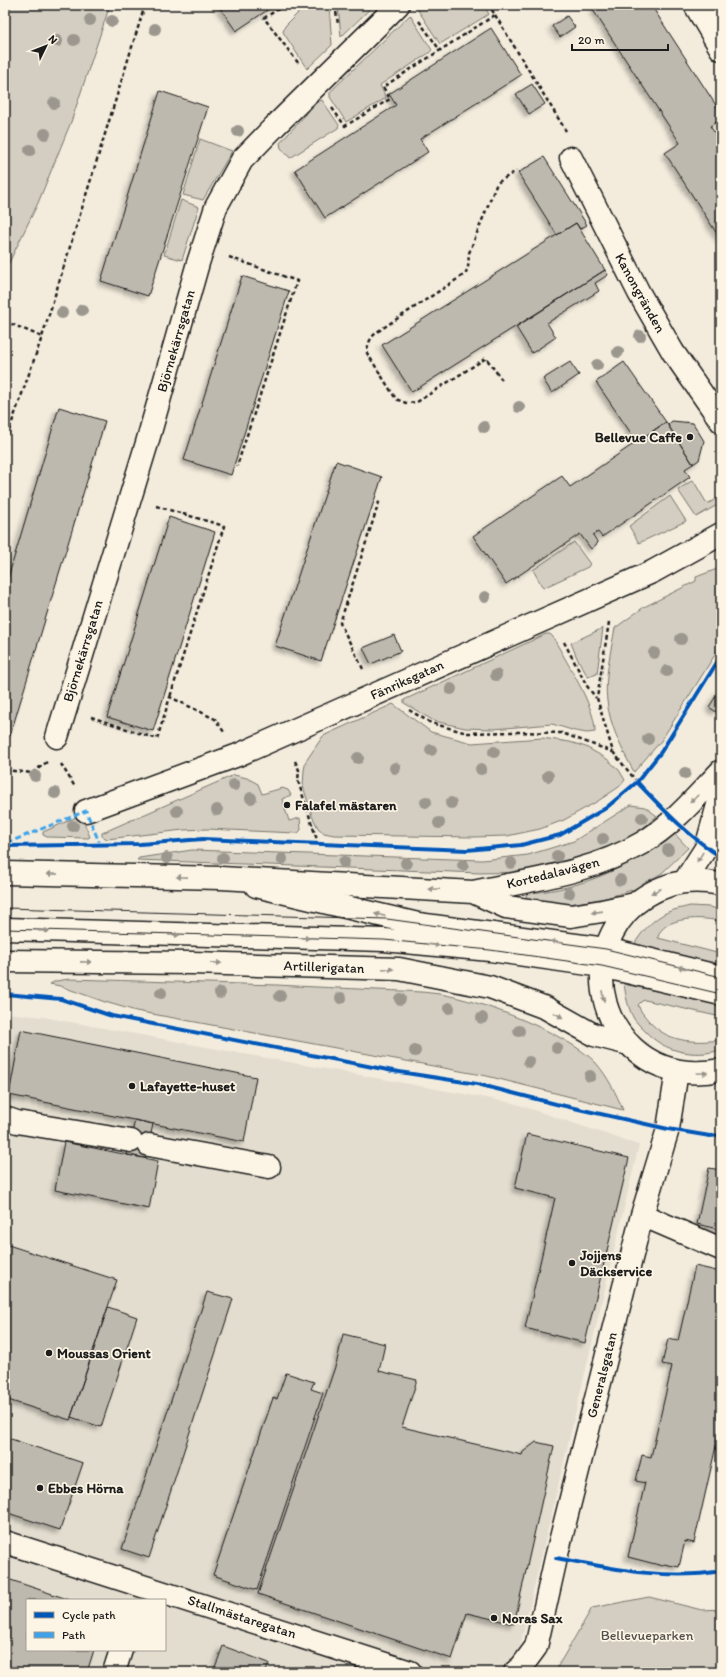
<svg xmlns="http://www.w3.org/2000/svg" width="726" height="1677" viewBox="0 0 726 1677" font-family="Itim,sans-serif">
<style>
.built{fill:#e3ddcf;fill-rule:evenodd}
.green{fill:#d3cec1;stroke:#78756e}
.building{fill:#beb9ae;stroke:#1c1c1c;filter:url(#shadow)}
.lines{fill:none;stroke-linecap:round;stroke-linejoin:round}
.minor-casing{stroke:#1c1c1c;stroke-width:25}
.major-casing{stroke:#1c1c1c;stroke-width:25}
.path{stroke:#1c1c1c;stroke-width:2.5;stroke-dasharray:4 3;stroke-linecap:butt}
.minor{stroke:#fcf5e5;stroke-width:22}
.major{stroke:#fcf5e5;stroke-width:22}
.tram{stroke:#1c1c1c;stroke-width:1}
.quiet{stroke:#3da2ea;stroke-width:3;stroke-dasharray:6 3;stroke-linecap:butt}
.cycleway-casing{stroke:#fcf5e5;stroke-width:6}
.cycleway{stroke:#0057b8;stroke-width:4}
.tree{fill:#9b978e}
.oneway{fill:#97938b}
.poi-dot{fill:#1c1c1c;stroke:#fcf5e5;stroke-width:1.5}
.labels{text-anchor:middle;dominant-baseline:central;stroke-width:3.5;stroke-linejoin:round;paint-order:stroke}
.street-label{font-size:14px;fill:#1c1c1c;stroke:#fcf5e5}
.poi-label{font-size:14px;font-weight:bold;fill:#1c1c1c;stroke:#fcf5e5;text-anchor:start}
.park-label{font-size:14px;fill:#53514e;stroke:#fcf5e5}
</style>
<defs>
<filter id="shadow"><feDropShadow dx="-3.5" dy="3.5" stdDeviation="2" flood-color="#0004"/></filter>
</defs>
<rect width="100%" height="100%" fill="#f3ecdd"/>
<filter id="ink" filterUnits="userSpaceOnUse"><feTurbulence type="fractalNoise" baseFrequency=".025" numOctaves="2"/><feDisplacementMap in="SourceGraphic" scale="8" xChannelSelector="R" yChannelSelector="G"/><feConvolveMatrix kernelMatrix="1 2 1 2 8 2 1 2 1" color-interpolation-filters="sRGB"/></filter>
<g filter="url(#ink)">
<path class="built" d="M5 1013 43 1017 513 1103 639 1145 514 1672H5ZM27 1600H165V1650H27Z"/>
<path class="green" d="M5 5H110L71 122 38 203 5 271Z
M306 5H329L332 45 307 69 283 32 285 26Z
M338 5H374L341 37Z
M423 5H483L489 14 440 44 418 10Z
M410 15 432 50 429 53 380 85 386 98 346 122 330 97V92Z
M322 100 339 125 338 128 290 158 281 148 280 143 317 102Z
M200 139 232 151 203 200 183 195Z
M181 200 199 207 182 260 164 255Z
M693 480 706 502 709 503 721 496V503L696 517 678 490Z
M670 496 686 521 639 543 629 526Z
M574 542 590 564 588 567 543 588 533 570Z
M721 566V645L661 741 634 772C622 750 610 726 607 701 604 678 611 651 615 628L644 607 696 581V577L717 569Z
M603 628 597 674 588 677 577 658 571 643Z
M546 634H550L553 637C565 660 596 707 595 732L587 733 575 731 552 724 493 729 465 728 434 721 404 703V700L406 699Z
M393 704 431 732 472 743 542 738 570 742 586 747 607 759 619 770 625 780 619 787 598 801 564 820 540 829 507 836 474 837 334 835 324 833 318 828 312 816 303 786 304 770 306 761 323 736Z
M234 775 247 778 258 784 262 794 282 788 288 790 291 795 282 799 289 821 300 818 301 830 298 833H295L207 829 183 830 107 839 102 836V833Z
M631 805 645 807 657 816 641 830 614 847 580 860 530 872 480 873 137 860 139 858 192 850 482 860 528 855 574 841Z
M81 815 90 837 88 838 47 837 43 835V832Z
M673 832 688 848 662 873 635 889 606 898 570 904 529 900 526 897 527 893C569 891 610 875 646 853 655 847 664 839 673 832Z
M690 906 710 907 721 910V922C705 916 661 916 658 938L721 954V966L634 945C641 932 654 918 668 912 675 909 683 908 690 906Z
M69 979C139 981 208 983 277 985 311 987 344 988 377 990 398 991 419 991 440 994 482 1001 567 1033 596 1063 608 1077 616 1093 623 1110L487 1076 136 1011 105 1002 60 986 50 984 56 981Z
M624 984 721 1004V1017L645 1000 642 1001 638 1005C640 1011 644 1015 648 1020 667 1043 694 1043 721 1040V1050C694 1058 664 1052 645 1031 641 1027 637 1023 634 1019 628 1008 626 997 624 984Z
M649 1597 702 1610 721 1609V1672H557L558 1666 592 1608Z"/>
<path class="building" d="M218 5H275L236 31Z
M600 5H651L721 113V119L710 126 721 142V240L665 153 680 143 593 10Z
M567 16 575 27 560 37 552 26Z
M491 28 521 75 420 139 428 152 325 218 295 170 396 105 389 94Z
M532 84 545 104 529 114 516 94Z
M160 91 208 107 148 296 101 281Z
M544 157 587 225 580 229 576 223 557 235 518 173Z
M576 223 605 270 412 392 382 345Z
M605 270 608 275 595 283 599 291 547 323 556 337 532 353 516 327Z
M242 276 289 291 231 475 184 460Z
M570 362 579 375 552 393 543 379Z
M624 362 666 422 637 442 596 382Z
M59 407 105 421 10 736 5 734V588Z
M672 421 693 423 704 441 699 460 693 464 668 425Z
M666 422 693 464 685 469 690 477 602 537 598 532 593 535 598 543 591 549 580 534 506 584 473 536 562 476 570 487Z
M336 461 382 477 321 661 275 646Z
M169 517 215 532 153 731 107 717Z
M394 635 401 651 371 664 363 648Z
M721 688V704L716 712 709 707Z
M21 1030 256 1077 244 1142 9 1095Z
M135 1120 153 1124 146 1158 127 1155Z
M527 1134 629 1158 585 1343 525 1328 555 1198 515 1188Z
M64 1142 158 1161 149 1209 55 1190Z
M709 1168 721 1170V1236L717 1235 718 1229 697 1224Z
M5 1244 117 1280 70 1420 5 1399Z
M695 1266 721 1272V1424L694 1543 685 1541 679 1567 664 1564 663 1566 628 1557 645 1483 636 1481 642 1455 651 1457 672 1366 662 1364 668 1339 678 1341Z
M207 1292 233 1299 149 1558 122 1549Z
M108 1307 137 1317 101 1427 71 1417Z
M343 1334 385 1344 379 1371 417 1380 402 1427 522 1455 523 1452 536 1442 554 1446 514 1624 467 1613 452 1659 258 1594 337 1361Z
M286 1373 314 1382 311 1389 323 1393 257 1590 213 1575 273 1398 277 1399Z
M5 1437 83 1463 60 1530 5 1512Z
M5 1578 70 1600H27V1650H94L87 1672H5Z
M223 1646 269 1663 266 1672H219L214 1670Z"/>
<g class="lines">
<defs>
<path id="minor" d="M695 5 721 49
M702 16 719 5
M571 158 639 293 673 352 721 421
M57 737 147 443 198 263 216 207 242 160 275 126 398 5
M86 811 238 755 652 572 721 534
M256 886 418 924 606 949 721 977
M5 929 384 940 490 950 602 966 721 994
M5 1118 17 1122 131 1141
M149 1145 269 1167
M642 1215 721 1249
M5 1542 410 1672
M114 1672 121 1650
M515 1672 522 1666 536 1647 556 1558 642 1215 668 1129 677 1071"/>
<path id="major" d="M5 873 221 878 473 892 506 907 571 916 602 911 635 904
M684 882 706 848 721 794
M721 884C704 881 687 880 670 885 598 907 579 998 633 1048 658 1071 689 1076 721 1070
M473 892C530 880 591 873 642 843 673 825 697 796 721 771
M5 961 192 963 399 969 490 987 546 1008 594 1035 629 1044"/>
</defs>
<use href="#minor" class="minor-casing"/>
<use href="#major" class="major-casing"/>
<path class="path" d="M285 5 264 18 299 64
M335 5 338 24
M495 15 566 131
M419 21 440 50
M332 108 345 126 390 99 383 87 495 15 489 5
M229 257 297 281 237 466
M5 321 42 337
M502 380 486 358 417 402 406 403 396 399 367 353C368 343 370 338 377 332L465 274 468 268 469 253 497 183 516 171
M5 442 42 337 145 5
M156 506 224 526 170 697
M609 622 597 698 613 752 637 782
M564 642 587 686 596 698
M363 669 340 623 380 499
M409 710 431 723 467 733 515 732 562 733 613 752
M91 717 157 739 170 697 215 719 224 732
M295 761 299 770 298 781 318 843
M61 764 75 787
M5 770 32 773 47 762"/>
<use href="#minor" class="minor"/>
<use href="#major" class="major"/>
<path class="tram" d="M5 908 387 919 606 949 721 977
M5 929 384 940 490 950 602 966 721 994"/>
<path class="quiet" d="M7 843 86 811 100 844"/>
<defs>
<path id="cycleway" d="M637 782C663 809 689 837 721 857
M5 846 140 844 203 839 467 850 521 845 560 835 606 808 637 782 661 752 721 656
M5 994 61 999 112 1016 393 1071 477 1084 556 1104 668 1129 710 1136 721 1135
M556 1558C610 1568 667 1581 721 1571"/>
</defs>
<use href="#cycleway" class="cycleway-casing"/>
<use href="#cycleway" class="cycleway"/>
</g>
<g class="tree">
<circle cx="90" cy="20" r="6"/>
<circle cx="112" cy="21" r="6"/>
<circle cx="155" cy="29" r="6"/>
<circle cx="74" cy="40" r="6"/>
<circle cx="57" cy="41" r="6"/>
<circle cx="54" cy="103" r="6"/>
<circle cx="238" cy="131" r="6"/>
<circle cx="45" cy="134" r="6"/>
<circle cx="30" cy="150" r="6"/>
<circle cx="82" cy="310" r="6"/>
<circle cx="62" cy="313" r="6"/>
<circle cx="640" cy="336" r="6"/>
<circle cx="618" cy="352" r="6"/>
<circle cx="597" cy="365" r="6"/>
<circle cx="519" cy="407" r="6"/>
<circle cx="484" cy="427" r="6"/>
<circle cx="485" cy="597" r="6"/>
<circle cx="681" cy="639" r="6"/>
<circle cx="654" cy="653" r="6"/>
<circle cx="667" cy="671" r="6"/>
<circle cx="496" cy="675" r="6"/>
<circle cx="451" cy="689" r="6"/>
<circle cx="648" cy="739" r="6"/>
<circle cx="431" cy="750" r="6"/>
<circle cx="494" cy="752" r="6"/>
<circle cx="358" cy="758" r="6"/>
<circle cx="395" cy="768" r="6"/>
<circle cx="481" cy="769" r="6"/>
<circle cx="685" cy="773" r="6"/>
<circle cx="35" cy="776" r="6"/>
<circle cx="548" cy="776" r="6"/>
<circle cx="234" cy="785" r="6"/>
<circle cx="55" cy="793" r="6"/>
<circle cx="251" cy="798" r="6"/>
<circle cx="426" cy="802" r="6"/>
<circle cx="451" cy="803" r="6"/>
<circle cx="217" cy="810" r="6"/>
<circle cx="177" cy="811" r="6"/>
<circle cx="642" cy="818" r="6"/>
<circle cx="439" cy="823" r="6"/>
<circle cx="73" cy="826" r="6"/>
<circle cx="603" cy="839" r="6"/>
<circle cx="668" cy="850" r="6"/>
<circle cx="557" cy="856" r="6"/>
<circle cx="167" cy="858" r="6"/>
<circle cx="223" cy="858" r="6"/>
<circle cx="282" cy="859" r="6"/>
<circle cx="344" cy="862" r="6"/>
<circle cx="406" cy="863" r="6"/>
<circle cx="511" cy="863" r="6"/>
<circle cx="463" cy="865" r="6"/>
<circle cx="620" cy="880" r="6"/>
<circle cx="569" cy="893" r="6"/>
<circle cx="161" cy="993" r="6"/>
<circle cx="220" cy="993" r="6"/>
<circle cx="280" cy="996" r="6"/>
<circle cx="341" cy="998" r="6"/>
<circle cx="400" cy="999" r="6"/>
<circle cx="449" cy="1008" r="6"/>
<circle cx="482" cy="1018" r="6"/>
<circle cx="519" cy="1031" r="6"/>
<circle cx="557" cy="1048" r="6"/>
<circle cx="415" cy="1051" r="6"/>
<circle cx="529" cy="1062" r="6"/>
<circle cx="590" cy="1076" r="6"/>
</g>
<defs><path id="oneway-solid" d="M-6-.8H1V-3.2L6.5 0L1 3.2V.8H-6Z"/></defs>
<g class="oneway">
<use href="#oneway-solid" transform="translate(694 799) rotate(135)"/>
<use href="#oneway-solid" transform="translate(700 857) rotate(122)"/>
<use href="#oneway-solid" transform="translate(52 874) rotate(-179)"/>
<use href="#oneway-solid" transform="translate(182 877) rotate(-179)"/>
<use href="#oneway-solid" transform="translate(434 889) rotate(-177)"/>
<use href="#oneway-solid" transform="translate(656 891) rotate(155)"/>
<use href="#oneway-solid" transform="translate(597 912) rotate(172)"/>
<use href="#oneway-solid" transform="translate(380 915) rotate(-167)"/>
<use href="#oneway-solid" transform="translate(44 931) rotate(2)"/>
<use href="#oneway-solid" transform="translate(174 935) rotate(1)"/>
<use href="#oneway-solid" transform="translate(304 938) rotate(2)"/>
<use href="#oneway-solid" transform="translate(556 942) rotate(-172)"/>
<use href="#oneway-solid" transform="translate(434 945) rotate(5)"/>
<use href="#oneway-solid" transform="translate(86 962) rotate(1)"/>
<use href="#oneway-solid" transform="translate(216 963) rotate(2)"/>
<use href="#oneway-solid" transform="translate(683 968) rotate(-166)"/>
<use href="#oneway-solid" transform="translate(388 969) rotate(2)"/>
<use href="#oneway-solid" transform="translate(603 996) rotate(79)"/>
<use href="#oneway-solid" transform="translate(558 1015) rotate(29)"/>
<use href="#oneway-solid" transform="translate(702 1073) rotate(-2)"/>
</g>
</g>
<g class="poi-dot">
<circle cx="690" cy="437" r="4"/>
<circle cx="287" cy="805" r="4"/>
<circle cx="132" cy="1086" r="4"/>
<circle cx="572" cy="1263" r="4"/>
<circle cx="49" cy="1353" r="4"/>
<circle cx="40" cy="1488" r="4"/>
<circle cx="494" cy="1618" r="4"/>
</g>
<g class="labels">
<g class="street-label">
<text transform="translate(640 293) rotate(61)">Kanongränden</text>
<text transform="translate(176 341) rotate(-74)">Björnekärrsgatan</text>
<text transform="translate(83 651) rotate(-73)">Björnekärrsgatan</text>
<text transform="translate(407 680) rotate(-24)">Fänriksgatan</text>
<text transform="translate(553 873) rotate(-14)">Kortedalavägen</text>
<text transform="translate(324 967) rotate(2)">Artillerigatan</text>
<text transform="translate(602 1375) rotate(-76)">Generalsgatan</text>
<text transform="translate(242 1617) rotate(18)">Stallmästaregatan</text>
</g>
<g class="poi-label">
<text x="682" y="437" text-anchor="end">Bellevue Caffe</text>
<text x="295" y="805">Falafel mästaren</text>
<text x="140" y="1086">Lafayette-huset</text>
<text x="580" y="1255">Jojjens<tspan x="580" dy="16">Däckservice</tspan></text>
<text x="57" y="1353">Moussas Orient</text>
<text x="48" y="1488">Ebbes Hörna</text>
<text x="502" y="1618">Noras Sax</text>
</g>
<g class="park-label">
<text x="647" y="1635">Bellevueparken</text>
</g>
</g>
<rect width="726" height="1677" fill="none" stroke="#fcf5e5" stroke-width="20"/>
<rect x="10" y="10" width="706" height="1657" fill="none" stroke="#1c1c1c" stroke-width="1.5" filter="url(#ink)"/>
<rect x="26" y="1599" width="140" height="52" fill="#fcf5e5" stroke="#a29e95"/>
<rect x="34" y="1612" width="20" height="6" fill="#0057b8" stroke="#a29e95"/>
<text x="62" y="1619" font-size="12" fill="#1c1c1c">Cycle path</text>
<rect x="34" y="1632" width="20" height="6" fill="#3da2ea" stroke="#a29e95"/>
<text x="62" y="1639" font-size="12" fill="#1c1c1c">Path</text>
<g transform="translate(46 46) rotate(47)" stroke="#fcf5e5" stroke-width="3" paint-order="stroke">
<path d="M0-3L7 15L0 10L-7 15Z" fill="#1c1c1c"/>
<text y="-6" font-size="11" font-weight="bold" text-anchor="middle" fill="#1c1c1c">N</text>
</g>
<path d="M572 44v6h96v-6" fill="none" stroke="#1c1c1c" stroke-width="2"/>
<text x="578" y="44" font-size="12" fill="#1c1c1c" stroke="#fcf5e5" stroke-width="3" paint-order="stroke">20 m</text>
</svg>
